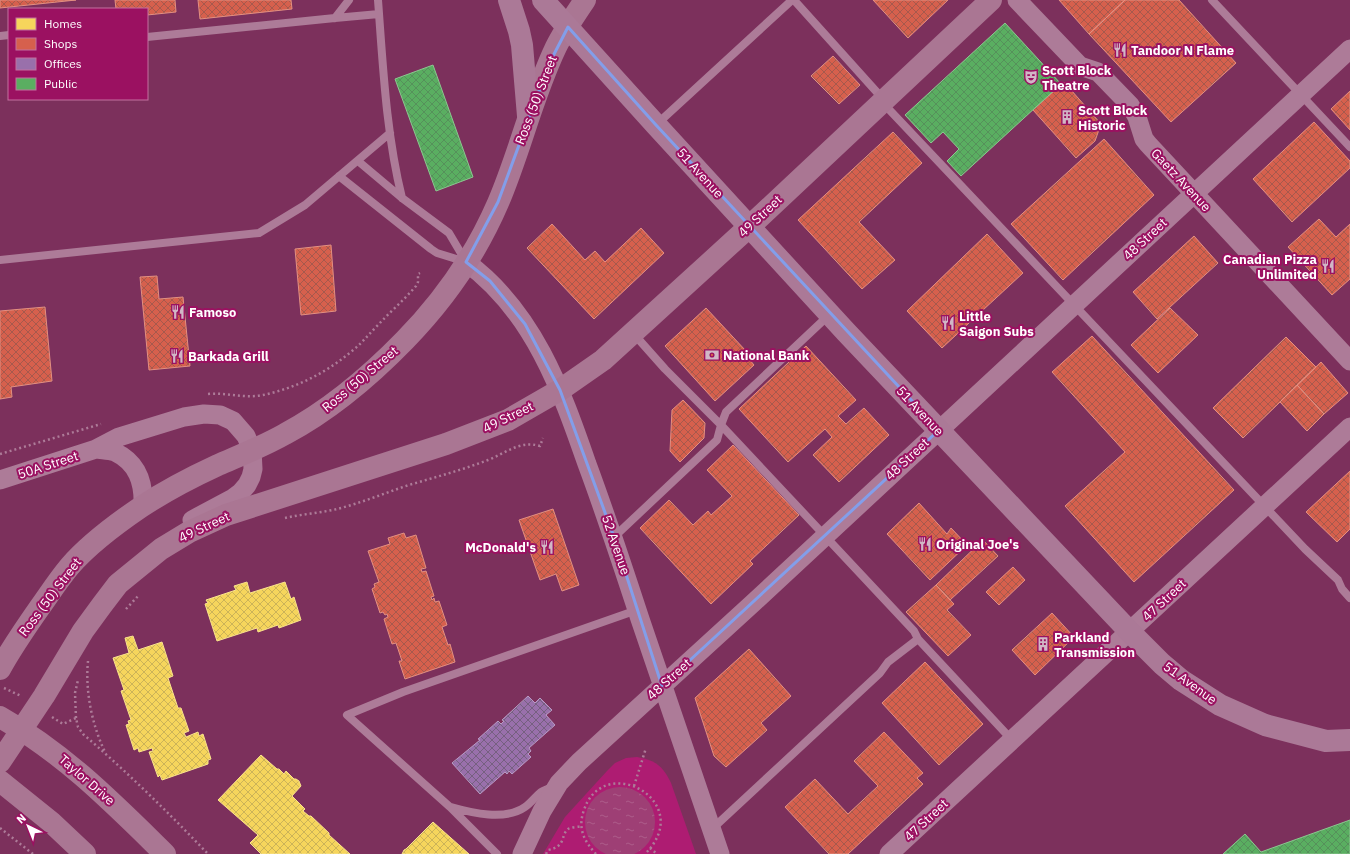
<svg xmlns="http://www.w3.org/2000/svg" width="1350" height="854" viewBox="0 0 1350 854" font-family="'IBM Plex Sans',sans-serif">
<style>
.green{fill:#ae1c72}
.water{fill:url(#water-ripples)}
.homes{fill:url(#homes-cross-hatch);stroke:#f9e28d}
.shops{fill:url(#shops-cross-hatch);stroke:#e29082}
.offices{fill:url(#offices-cross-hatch);stroke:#b89bc4}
.public{fill:url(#public-cross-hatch);stroke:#8cc690}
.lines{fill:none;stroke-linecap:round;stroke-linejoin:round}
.path{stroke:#ad7b98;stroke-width:2.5;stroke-dasharray:2 3;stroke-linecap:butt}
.service{stroke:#ad7b98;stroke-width:8}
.tertiary{stroke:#ad7b98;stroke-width:19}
.secondary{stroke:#aa7693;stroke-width:22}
.primary{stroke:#ab7997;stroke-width:22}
.marked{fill:none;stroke:#839eea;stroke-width:3;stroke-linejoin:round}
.labels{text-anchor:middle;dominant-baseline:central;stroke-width:4;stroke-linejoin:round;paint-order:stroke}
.poi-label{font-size:13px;font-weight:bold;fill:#fff;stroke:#9b1161;text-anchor:start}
.street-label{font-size:13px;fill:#fff;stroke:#9b1161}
</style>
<defs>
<pattern id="water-ripples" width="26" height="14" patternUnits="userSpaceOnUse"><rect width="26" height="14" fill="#9e3f75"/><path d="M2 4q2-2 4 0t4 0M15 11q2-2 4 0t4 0" fill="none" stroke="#ad5c8a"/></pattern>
<pattern id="homes-cross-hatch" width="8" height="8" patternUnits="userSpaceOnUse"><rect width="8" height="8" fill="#f6d55c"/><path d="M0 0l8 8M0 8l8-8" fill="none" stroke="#ccb358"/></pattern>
<pattern id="shops-cross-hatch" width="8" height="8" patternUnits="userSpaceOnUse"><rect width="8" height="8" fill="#d6604d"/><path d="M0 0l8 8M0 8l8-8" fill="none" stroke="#a6594d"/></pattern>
<pattern id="offices-cross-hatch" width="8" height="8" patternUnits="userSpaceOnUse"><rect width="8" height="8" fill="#9970ab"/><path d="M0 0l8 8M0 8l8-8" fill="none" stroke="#766080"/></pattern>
<pattern id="public-cross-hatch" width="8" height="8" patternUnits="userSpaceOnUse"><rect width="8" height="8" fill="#5aae61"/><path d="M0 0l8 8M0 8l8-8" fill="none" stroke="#56915b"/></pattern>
</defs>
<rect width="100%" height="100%" fill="#7c305c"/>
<path class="green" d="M637 757C655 760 663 766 671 783L696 854H543L565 817 607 771 615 763 626 758Z"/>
<path class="water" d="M585 822a35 35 0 1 1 70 0a35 35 0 1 1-70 0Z"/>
<path class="homes" d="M247 582 250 593 285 582 291 599 294 597 301 620 279 628 278 625 258 632 257 628 217 641 205 604 208 603 206 600 236 590 234 586Z
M133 636 138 650 162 642 173 676 168 678 178 708H181L189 731 184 733 186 737 198 732 199 736 203 734 211 759 208 760V764L162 780 160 775 158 777 149 752 153 751 152 748 139 752 138 748 134 750 126 725 129 724 128 721 131 720 121 691 124 690 113 658 129 653 125 638Z
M261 755 277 769H279L284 774 286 771 294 779H296L299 781 301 786 292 796 305 809 303 811 309 816H311L329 833V835L350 854H261L250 843 258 835 218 800Z
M433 822 469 854H402L404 850 406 849Z"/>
<path class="shops" d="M0 0H76L0 8Z
M115 0H175L176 12 147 15V9H116Z
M198 0H291L292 9 200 19Z
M873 0H948L908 38Z
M1059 0H1125L1089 34Z
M1125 0H1179L1236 63 1171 122 1089 34Z
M833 56 860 85 839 104 811 76Z
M1064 82 1101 124 1095 141 1076 158 1033 110Z
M1350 91V130L1331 109Z
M1314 122 1350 161V168L1292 222 1253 179Z
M893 132 922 163 859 222 895 260 862 289 798 220Z
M1104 139 1154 195 1063 280 1011 224Z
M1319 219 1336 237 1350 224V279L1332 295 1288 247Z
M552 224 585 260 595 251 605 262 641 228 664 253 594 319 527 248Z
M987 234 1023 273 942 348 907 311Z
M1194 236 1218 263 1157 319 1133 292Z
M331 245 336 311 301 315 295 249Z
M157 276 159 299 183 297 190 366 149 370 140 277Z
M45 307 52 381 11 387 12 397 0 399V311Z
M706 308 746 351 744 353 754 365 715 401 665 346Z
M1170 308 1198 335 1158 373 1131 345Z
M1092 336 1234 490 1134 582 1065 506 1125 452 1052 372Z
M1286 337 1316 367 1243 438 1213 408Z
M806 346 856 400 838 416 846 424 864 408 889 435 839 482 813 455 832 437 825 429 788 462 739 409Z
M1321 362 1348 393 1324 414 1297 385Z
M1297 385 1324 414 1307 431 1280 402Z
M683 400 705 423 704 438 680 462 670 451 672 410Z
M733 445 799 515 750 561 753 564 711 604 640 528 669 500 693 525 708 511 711 515 732 496 707 470Z
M1350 471V529L1337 542 1306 512Z
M919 503 947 534 951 528 967 545 930 580 887 534Z
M553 509 579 585 562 591 556 574 540 580 519 520Z
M404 533 406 538 416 535 426 568 421 569 422 572 426 571 434 596 431 597 432 600 434 598 435 602 439 601 447 625 442 627 448 645 450 644 455 662 405 679 399 661H402L396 643 392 644 384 619 388 617 387 614 385 615 383 612 380 613 372 589 375 587 374 584 379 582 368 551 390 544 388 538Z
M983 540 998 556 950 600 936 585Z
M1013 567 1025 580 999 605 986 592Z
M936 585 954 604 947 610 971 635 948 656 906 612Z
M1052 613 1074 637 1035 675 1012 650Z
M749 649 791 696 761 723 767 730 726 767 714 756 695 698Z
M925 662 983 724 939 765 882 703Z
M884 732 923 773 917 778 923 784 848 854H829L785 807 815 779 848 814 878 786 854 761Z"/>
<path class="offices" d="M528 696 535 703 540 698 552 710 546 715 555 725 529 748 531 751 528 754 531 757 512 774 509 771 507 774 505 772 480 794 452 763 480 740 478 739 498 721 501 724 504 721 502 720Z"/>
<path class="public" d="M1005 23 1061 84 961 176 947 161 959 149 943 132 931 143 905 115Z
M433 65 473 177 436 191 395 79Z
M1350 820V854H1223L1245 834 1261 852Z"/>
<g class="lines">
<path class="path" d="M208 394C227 392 243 399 263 395 296 388 326 373 352 351 362 343 369 334 378 325 390 312 404 300 416 286L418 282V274L420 273
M0 454 101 424
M285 518C302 514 320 513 337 509 361 503 385 493 409 485 436 477 462 470 488 460 506 453 520 440 540 446L543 438
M126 609 139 595
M88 661C85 691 92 725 105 752
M4 688 21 696
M52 717 63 724 76 718 78 727 83 734C127 772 168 812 208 854
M76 718 75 693 78 680
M634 786 646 748
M0 828 33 854
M650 848 657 854
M546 854 548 850C567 846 560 836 568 829 572 827 578 827 582 826
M596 854C585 842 578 830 583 813 601 749 698 801 645 854"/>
<path class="service" d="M378 0C383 66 386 133 402 198
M794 0 883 99
M1212 0 1350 147
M335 18 349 0
M0 36 9 35
M147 37 335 18 379 14
M882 102 1305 549 1338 580 1342 589 1350 598
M657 124 792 0
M358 161 402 198 449 233 465 260
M339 176 431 249 437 253 466 262
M0 260 259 233 305 205 390 133
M633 333 665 369 721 425 914 631 918 639 1012 740
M614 537 717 440 721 425 726 412 829 315
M451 807C472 813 505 821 525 807 531 803 535 797 541 792 544 790 548 789 552 787
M712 829 880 673 888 662 918 639
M497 854 450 807 347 715 403 692 637 610"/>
<path class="tertiary" d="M1017 0 1080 66 1098 72 1130 105 1137 117 1144 139 1148 144 1350 361
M466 262C533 311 561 389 587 464 606 515 623 567 640 619 666 697 693 775 720 854
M96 449C102 450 110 450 115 452 138 463 144 483 143 506
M0 480 96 449 119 437 184 417 204 414 220 415 233 421 246 436 252 450 253 469 251 477 247 485 241 492 233 498 192 520
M522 854 542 811 559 783 579 762 752 604 1350 49
M889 854 1350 427"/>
<path class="secondary" d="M0 669C12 647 26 627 40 607 50 593 59 579 70 566 90 543 116 524 141 507 165 491 192 477 218 465 241 455 264 446 285 434 330 410 370 376 405 340 444 300 476 254 498 203 520 152 532 97 556 47 564 31 575 15 585 0
M0 717C64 753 113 803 165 854
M0 762 44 696 83 631 102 605 118 584 161 549 189 532 226 515 446 444 508 420 560 390 603 360 749 227 991 0
M0 781 51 822 85 854"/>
<path class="primary" d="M509 0 519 31 522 45 528 116
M543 0 656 125 846 332 1129 631 1162 664 1181 680 1220 705 1265 725 1326 741 1350 740"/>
</g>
<path class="marked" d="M568 27 656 125 939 430 662 686 614 537 560 390 525 324 490 281 466 262 498 202 549 64Z"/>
<defs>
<symbol id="restaurant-bare" viewBox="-9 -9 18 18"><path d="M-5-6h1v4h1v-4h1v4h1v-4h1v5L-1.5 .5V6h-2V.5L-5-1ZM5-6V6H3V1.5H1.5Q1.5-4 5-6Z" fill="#d1b7c6" stroke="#9b1161" stroke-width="2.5" paint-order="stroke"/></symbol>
<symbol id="theatre-bare" viewBox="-9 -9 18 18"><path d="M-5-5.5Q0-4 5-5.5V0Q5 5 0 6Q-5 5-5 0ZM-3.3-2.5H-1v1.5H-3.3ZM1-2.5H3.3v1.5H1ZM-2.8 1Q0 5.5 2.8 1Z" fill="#d1b7c6" stroke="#9b1161" stroke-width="2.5" paint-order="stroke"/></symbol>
<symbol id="building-bare" viewBox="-9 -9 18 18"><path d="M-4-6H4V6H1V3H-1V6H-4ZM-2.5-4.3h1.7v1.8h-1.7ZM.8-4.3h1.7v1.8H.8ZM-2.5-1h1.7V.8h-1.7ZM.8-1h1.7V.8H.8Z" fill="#d1b7c6" stroke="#9b1161" stroke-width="2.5" paint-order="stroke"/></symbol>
<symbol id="bank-bare" viewBox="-9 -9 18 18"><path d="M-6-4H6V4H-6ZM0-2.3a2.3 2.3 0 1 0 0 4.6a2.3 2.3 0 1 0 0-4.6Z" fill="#d1b7c6" stroke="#9b1161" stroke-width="2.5" paint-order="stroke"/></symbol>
</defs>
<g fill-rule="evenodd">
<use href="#restaurant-bare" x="1110" y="40" width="20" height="20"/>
<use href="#theatre-bare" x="1021" y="67" width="20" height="20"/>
<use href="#building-bare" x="1057" y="107" width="20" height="20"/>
<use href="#restaurant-bare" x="1318" y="256" width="20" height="20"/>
<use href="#restaurant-bare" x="168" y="302" width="20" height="20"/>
<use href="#restaurant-bare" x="938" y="313" width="20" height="20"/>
<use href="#bank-bare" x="702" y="345" width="20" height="20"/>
<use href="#restaurant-bare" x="167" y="346" width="20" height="20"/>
<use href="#restaurant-bare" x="915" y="534" width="20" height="20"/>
<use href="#restaurant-bare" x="537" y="537" width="20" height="20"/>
<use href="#building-bare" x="1033" y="634" width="20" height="20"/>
</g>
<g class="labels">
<g class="poi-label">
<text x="1131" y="50">Tandoor N Flame</text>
<text x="1042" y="70">Scott Block<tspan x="1042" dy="15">Theatre</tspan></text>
<text x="1078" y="110">Scott Block<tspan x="1078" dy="15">Historic</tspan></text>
<text x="1317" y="259" text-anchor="end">Canadian Pizza<tspan x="1317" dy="15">Unlimited</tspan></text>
<text x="189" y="312">Famoso</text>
<text x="959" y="316">Little<tspan x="959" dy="15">Saigon Subs</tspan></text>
<text x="723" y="355">National Bank</text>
<text x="188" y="356">Barkada Grill</text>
<text x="936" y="544">Original Joe's</text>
<text x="536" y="547" text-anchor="end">McDonald's</text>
<text x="1054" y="637">Parkland<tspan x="1054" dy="15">Transmission</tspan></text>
</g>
<g class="street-label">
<text transform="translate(536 100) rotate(-69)">Ross (50) Street</text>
<text transform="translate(700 173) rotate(48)">51 Avenue</text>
<text transform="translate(1181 180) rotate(47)">Gaetz Avenue</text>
<text transform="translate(760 216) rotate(-43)">49 Street</text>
<text transform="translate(1145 239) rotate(-43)">48 Street</text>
<text transform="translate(360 379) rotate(-40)">Ross (50) Street</text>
<text transform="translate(920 411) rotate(47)">51 Avenue</text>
<text transform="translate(508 417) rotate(-26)">49 Street</text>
<text transform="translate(907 459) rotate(-43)">48 Street</text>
<text transform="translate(48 465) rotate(-18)">50A Street</text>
<text transform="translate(204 527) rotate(-25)">49 Street</text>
<text transform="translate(616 545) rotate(71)">52 Avenue</text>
<text transform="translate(50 597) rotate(-53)">Ross (50) Street</text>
<text transform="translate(1164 600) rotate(-43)">47 Street</text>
<text transform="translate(669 679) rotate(-42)">48 Street</text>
<text transform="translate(1190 683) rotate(36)">51 Avenue</text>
<text transform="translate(87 780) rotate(41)">Taylor Drive</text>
<text transform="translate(926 820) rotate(-43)">47 Street</text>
</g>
</g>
<rect x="8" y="8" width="140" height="92" fill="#9b1161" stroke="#c370a0"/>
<rect x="16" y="18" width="20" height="12" fill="#f6d55c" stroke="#c370a0"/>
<text x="44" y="28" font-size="12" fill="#ffffff">Homes</text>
<rect x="16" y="38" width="20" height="12" fill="#d6604d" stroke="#c370a0"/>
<text x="44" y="48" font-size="12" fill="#ffffff">Shops</text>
<rect x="16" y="58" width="20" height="12" fill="#9970ab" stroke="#c370a0"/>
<text x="44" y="68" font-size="12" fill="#ffffff">Offices</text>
<rect x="16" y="78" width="20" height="12" fill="#5aae61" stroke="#c370a0"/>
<text x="44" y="88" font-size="12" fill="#ffffff">Public</text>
<g transform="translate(28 826) rotate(317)" stroke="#9b1161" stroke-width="3" paint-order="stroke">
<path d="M0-3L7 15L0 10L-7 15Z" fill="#ffffff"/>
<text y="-6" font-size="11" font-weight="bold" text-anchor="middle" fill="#ffffff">N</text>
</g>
</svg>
